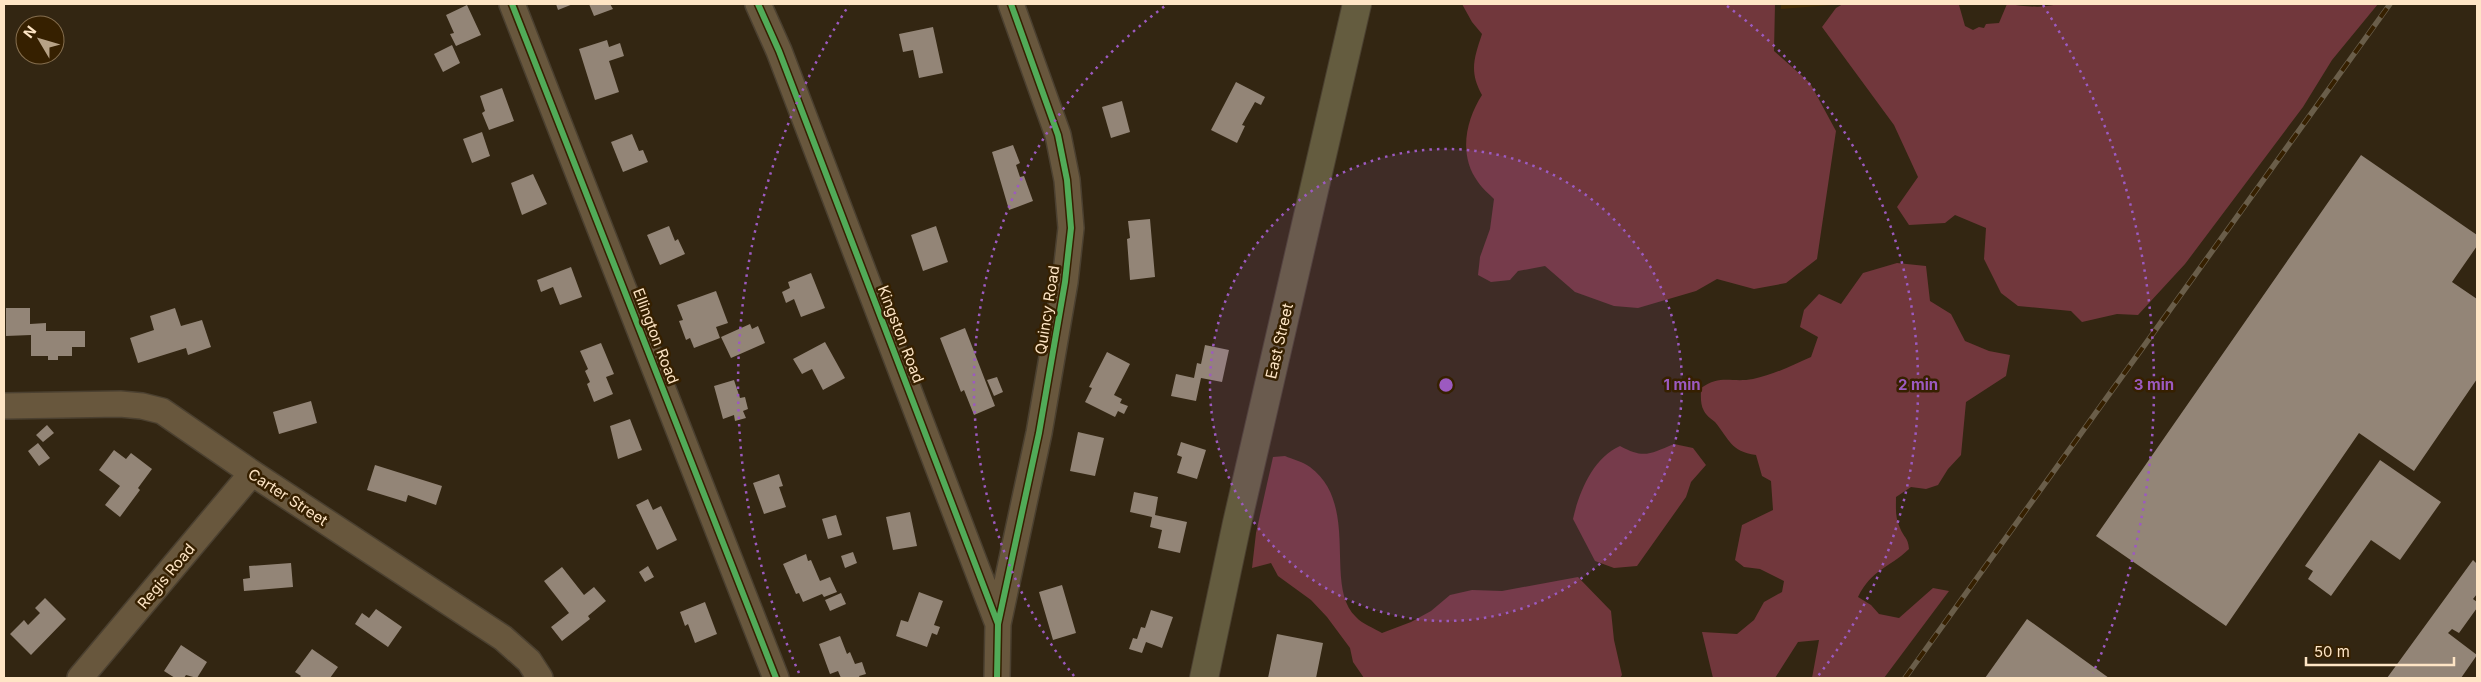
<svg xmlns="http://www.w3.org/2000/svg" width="2481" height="682" viewBox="0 0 2481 682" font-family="Inter,sans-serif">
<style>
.built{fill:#462e07}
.green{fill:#71373c}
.building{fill:#938577}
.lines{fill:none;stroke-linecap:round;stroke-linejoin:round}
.minor-casing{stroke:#4b4030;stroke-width:28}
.major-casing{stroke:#4b4030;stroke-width:30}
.minor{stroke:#68573d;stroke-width:25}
.major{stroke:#645c3f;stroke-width:28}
.rail-casing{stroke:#6a5e4a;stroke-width:5.5}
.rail{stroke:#362000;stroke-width:4;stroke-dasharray:11;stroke-linecap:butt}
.cycleway-casing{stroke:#362000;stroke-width:9}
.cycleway{stroke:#51ab58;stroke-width:6}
.ring{fill:none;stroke:#9c5ac0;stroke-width:2.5;stroke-dasharray:2.5 5}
.labels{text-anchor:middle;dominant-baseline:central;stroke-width:5;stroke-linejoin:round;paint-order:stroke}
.street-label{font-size:15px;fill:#fee5c5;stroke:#362000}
.centre{fill:#9c5ac0;stroke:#362000;stroke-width:2.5}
.ring-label{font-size:15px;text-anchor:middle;font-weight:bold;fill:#9c5ac0;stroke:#362000;stroke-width:5;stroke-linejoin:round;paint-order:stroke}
</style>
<rect width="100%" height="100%" fill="#332612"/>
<path class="built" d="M1781 4H1844L1781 9Z"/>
<path class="green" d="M1462 4H1775L1774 51 1810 83 1836 131 1817 259 1786 283 1754 289 1717 279 1696 291 1638 308 1614 306 1575 292 1545 266 1518 271 1510 280 1491 282 1478 275 1480 257 1490 229 1494 199C1489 194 1482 188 1478 182 1458 155 1466 120 1482 95 1469 72 1474 58 1482 34L1472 22Z
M1843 4H1961L1959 5 1965 26 1973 30 1979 27 1984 28 1986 24 1999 23 2007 4C2024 6 2041 9 2057 4H2378L2332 60 2303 107 2185 264 2138 315 2117 314 2082 322 2071 311 2018 306 2001 293 1984 259 1986 228 1955 215 1945 223 1909 225 1897 207 1918 177 1894 125 1822 27 1836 8Z
M1897 263 1926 266 1930 301 1951 314 1965 341 1989 351 2010 355 2006 376 1966 402 1961 455 1948 469 1938 485 1926 489 1911 487 1896 497C1896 508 1895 518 1900 528 1904 538 1908 537 1909 549 1888 569 1872 569 1858 597L1871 605 1879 614 1899 618 1933 588 1949 591 1884 678H1812L1819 640 1798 642 1775 678H1713L1702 632 1737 634 1754 620 1764 602 1782 592 1784 581 1760 569 1744 567 1735 560 1742 525 1773 510 1771 481 1762 476 1756 455C1730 451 1730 440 1715 422 1711 419 1706 415 1704 411 1700 404 1701 396 1701 388 1721 374 1731 383 1753 379 1773 375 1793 365 1811 357L1818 337 1800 327 1804 310 1819 294 1841 304 1863 273Z
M1674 444 1693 448 1706 465 1691 482 1686 497 1637 566 1614 568 1595 561 1573 519C1579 492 1593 458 1620 446 1644 459 1650 454 1674 444Z
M1285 456C1292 459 1303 462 1310 467 1361 505 1323 586 1356 617 1362 624 1374 628 1382 633L1411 622 1431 611 1450 595 1472 590 1502 591 1578 577 1611 611 1614 640 1622 675 1620 678H1364L1353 662 1350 648 1327 617 1311 600 1278 576 1271 563 1252 568 1256 533 1273 457Z"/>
<path class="building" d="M556 4H573L558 10Z
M589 4H610L613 9 594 16Z
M467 5 481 35 456 46 450 34 454 33 446 15Z
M933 27 943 73 919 78 913 50 903 52 899 34Z
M607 40 609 47 620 43 624 56 609 61 619 92 595 100 579 49Z
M452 45 460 63 443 72 434 54Z
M1236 82 1265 97 1261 105 1255 102 1242 125 1245 126 1237 143 1211 130Z
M502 88 514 121 489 130 482 113 485 111 480 96Z
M1122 101 1130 132 1111 138 1102 107Z
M482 132 490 156 472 163 463 139Z
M632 134 639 151 643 150 648 162 623 172 611 142Z
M1013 145 1020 163 1016 165 1020 177 1024 176 1033 201 1009 210 992 152Z
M2361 155 2477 235V246L2452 282 2477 299V379L2414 471 2359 433 2226 626 2096 536Z
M533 174 547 204 522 215 511 183Z
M1150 219 1155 277 1130 280 1127 239 1130 238 1128 221Z
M669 226 675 241 678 239 685 254 660 265 647 235Z
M936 226 948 262 923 271 911 235Z
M571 267 582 297 560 305 553 287 541 292 537 280Z
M811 273 825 308 801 317 794 299 786 303 782 292 790 288 788 282Z
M716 291 728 323 716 327 720 338 694 348 690 338 686 340 679 321 683 320 677 305Z
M6 308H30V324L46 323V331H85V347H72V356H58V360H48V356H31V335L6 336Z
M175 308 181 326 202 320 211 347 188 355 186 348 138 363 130 338 154 330 150 316Z
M750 324 752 329 758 326 765 343 731 358 721 337Z
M965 328 995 406 974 415 964 390 961 392 940 338Z
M825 342 845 378 823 390 812 369 802 374 793 359Z
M601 343 614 374 606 377 613 394 594 402 587 384 590 382 585 371 588 369 580 351Z
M1205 345 1229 350 1222 382 1201 378 1196 401 1171 396 1176 374 1194 378 1197 363 1201 364Z
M1107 352 1130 364 1114 395 1122 399 1120 403 1128 406 1124 414 1118 411 1115 417 1085 402 1092 388 1089 387Z
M997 377 1003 392 994 396 987 380Z
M734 380 740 398 745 397 748 409 743 411 746 418 735 421 734 415 723 419 714 386Z
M311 401 317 423 279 434 273 412Z
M630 419 642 450 618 459 610 426Z
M47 425 54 433 43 442 36 435Z
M1078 432 1104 438 1095 476 1070 471Z
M1181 442 1206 450 1197 479 1177 473 1182 457 1177 455Z
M38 443 50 458 39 466 28 451Z
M114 450 126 459 131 453 152 469 138 488 140 490 120 517 105 505 120 486 99 470Z
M2380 460 2441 502 2400 560 2371 540 2331 596 2308 579 2313 571 2305 566Z
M375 465 442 486 436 505 408 495 406 502 367 490Z
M779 474 783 486 779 487 786 507 764 514 753 483Z
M1134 492 1158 497 1155 515 1187 522 1180 553 1158 548 1162 530 1150 527 1152 517 1130 512Z
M648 499 653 510 661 506 677 540 657 550 636 505Z
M910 512 917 546 893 550 886 517Z
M836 515 842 535 828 539 822 519Z
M853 552 857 563 845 568 841 556Z
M806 554 808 561 811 560 820 581 830 577 837 592 824 597 822 594 803 602 799 593 796 594 783 564Z
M2473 560 2477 564V594L2473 599 2477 602V608L2459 633 2452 629 2448 633 2477 655 2461 678H2387Z
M291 563 293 587 244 591 243 579 250 578 249 566Z
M648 566 654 577 645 582 639 572Z
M562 567 584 595 594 587 606 601 588 616 590 619 562 641 551 627 569 613 544 581Z
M1062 585 1076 633 1053 640 1039 592Z
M919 592 943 601 934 625 940 627 937 635 932 633 927 647 896 636 901 620 908 622Z
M841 593 846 604 830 611 825 600Z
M45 598 66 619 31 655 10 634 24 620 28 625 40 613 35 608Z
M705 602 717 634 695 643 688 624 685 626 680 612Z
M376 609 402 627 388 647 355 624 362 613 369 618Z
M1151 610 1173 617 1162 648 1146 642 1142 653 1129 649 1133 638 1137 639 1141 627 1145 628Z
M2027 619 2109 678H1985Z
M1277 634 1323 643 1316 678H1268Z
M840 636 847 654 850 652 855 664 862 662 866 674 859 676 860 678H841L838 671 830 674 819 644Z
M181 645 207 662 197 678 186 675 184 678H175L164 671Z
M312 649 338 667 330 678H299L301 676 295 672Z"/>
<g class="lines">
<defs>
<path id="minor" d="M512 4 776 678
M758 4 779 51 998 624 997 678
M4 406 120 404 142 406 162 411 252 473 503 638 529 661 540 678
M998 624 1039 433 1065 282 1071 228 1067 180 1058 135 1011 4
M80 678 252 473"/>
<path id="major" d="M1204 678 1237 523 1357 4"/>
</defs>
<use href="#minor" class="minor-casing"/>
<use href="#major" class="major-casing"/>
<use href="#minor" class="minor"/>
<use href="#major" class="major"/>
<defs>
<path id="rail" d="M1905 678 2390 4"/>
</defs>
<use href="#rail" class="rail-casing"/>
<use href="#rail" class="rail"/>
<defs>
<path id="cycleway" d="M512 4 776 678
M758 4 779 51 998 624 997 678
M998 624 1039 433 1065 282 1071 228 1067 180 1058 135 1011 4"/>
</defs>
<use href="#cycleway" class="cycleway-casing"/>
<use href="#cycleway" class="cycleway"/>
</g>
<circle cx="1446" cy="385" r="236" fill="#9c5ac0" fill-opacity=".12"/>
<g class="ring">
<circle cx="1446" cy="385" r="236"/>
<path d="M1074 676A472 472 0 0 1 1165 6M1727 6A472 472 0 0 1 1818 676"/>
<path d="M799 673A708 708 0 0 1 849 5M2043 5A708 708 0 0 1 2093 673"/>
</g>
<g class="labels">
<g class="street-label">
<text transform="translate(1047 310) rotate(-81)">Quincy Road</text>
<text transform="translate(901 334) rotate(69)">Kingston Road</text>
<text transform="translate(656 336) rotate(69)">Ellington Road</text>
<text transform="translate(1279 341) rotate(-77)">East Street</text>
<text transform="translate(288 497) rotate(33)">Carter Street</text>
<text transform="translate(166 576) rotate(-50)">Regis Road</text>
</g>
</g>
<circle cx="1446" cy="385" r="8" class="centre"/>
<g class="ring-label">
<text x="1682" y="390">1 min</text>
<text x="1918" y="390">2 min</text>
<text x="2154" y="390">3 min</text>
</g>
<rect width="2481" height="682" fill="none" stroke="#fee5c5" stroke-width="10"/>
<g transform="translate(40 40) rotate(308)"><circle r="24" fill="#362000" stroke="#866f4f"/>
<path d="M0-4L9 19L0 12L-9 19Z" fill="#b7a286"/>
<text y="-8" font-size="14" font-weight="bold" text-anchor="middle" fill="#fee5c5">N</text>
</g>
<path d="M2306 657v8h148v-8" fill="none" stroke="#fee5c5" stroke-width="2.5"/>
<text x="2314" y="657" font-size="15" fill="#fee5c5" stroke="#362000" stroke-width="4" paint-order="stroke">50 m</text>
</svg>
